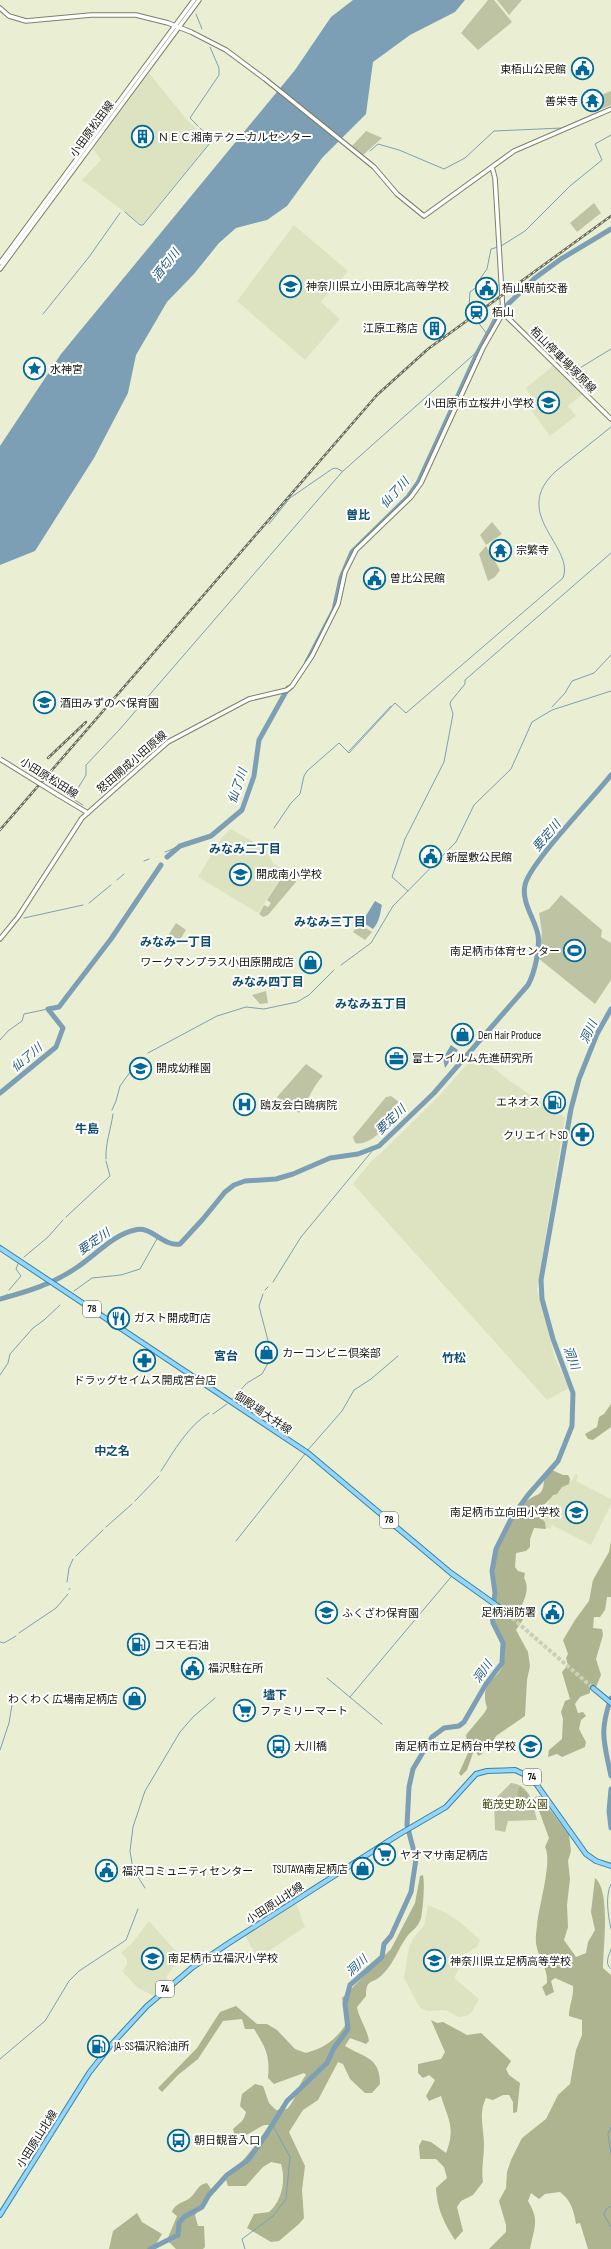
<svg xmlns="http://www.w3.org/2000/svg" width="611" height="2249" viewBox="0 0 611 2249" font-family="'Sofia Sans Condensed','Noto Sans JP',sans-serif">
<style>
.built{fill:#dde3c0}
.green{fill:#bec4a3}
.forest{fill:#adb48f}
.water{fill:#7d9fb5}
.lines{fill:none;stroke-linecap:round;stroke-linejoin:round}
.stream{stroke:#7d9fb5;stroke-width:1}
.river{stroke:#7d9fb5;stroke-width:5}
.primary-tunnel{stroke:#cacfb5;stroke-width:4;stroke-dasharray:4 2;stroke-linecap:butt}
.secondary-casing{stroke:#7c8067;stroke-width:5.5}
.primary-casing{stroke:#3a82a6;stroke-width:6}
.secondary{stroke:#fff;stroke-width:3.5}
.primary{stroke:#94d6fb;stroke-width:4}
.rail-casing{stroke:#696c5b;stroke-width:2.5}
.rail{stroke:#fff;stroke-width:1;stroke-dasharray:3;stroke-linecap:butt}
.secondary-bridge-casing{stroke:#7c8067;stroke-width:5.5;stroke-linecap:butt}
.secondary-bridge{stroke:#fff;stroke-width:3.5}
.labels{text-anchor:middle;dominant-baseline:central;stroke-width:4;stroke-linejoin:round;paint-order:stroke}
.shield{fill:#fff;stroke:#5c5d56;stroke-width:1}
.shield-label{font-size:10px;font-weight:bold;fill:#16180e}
.poi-label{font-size:11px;fill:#16180e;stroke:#fff;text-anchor:start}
.street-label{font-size:11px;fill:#16180e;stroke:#fff}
.park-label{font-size:11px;fill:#3f4507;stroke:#fff}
.water-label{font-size:12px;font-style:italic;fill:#1e597a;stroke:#fff}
.neighbourhood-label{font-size:12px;font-weight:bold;fill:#104e6e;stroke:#fff}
</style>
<rect width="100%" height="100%" fill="#eaefd3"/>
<path class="built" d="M149 73 188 121 210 142 142 225 82 180 101 160 93 149Z
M294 225 348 271 321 302 340 319 305 360 237 301Z
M553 366 583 394 568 406 576 416 550 436 524 400 530 395 526 388Z
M231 829 266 849 273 863 285 871 258 913 198 877 223 836Z
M476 1054 510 1081 565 1118 537 1289 555 1358 569 1388 547 1400 353 1184 372 1160 380 1154 439 1096Z
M576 1474 578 1475 576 1481 611 1499V1504L591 1545 552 1525 550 1529 542 1526V1520L551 1496 560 1486 571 1482Z
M296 1903 305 1927 258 1958 245 1936Z
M428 1905 444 1912 460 1922 480 1940 478 1946 467 1953 454 1978 479 1999 472 2012 467 2016 459 2017 445 2010 428 2011 420 2008 404 1978 409 1947 414 1937 424 1926Z
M149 1921 181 1957 166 1977 169 1983 154 1996 138 1988 122 1971 127 1965V1959L121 1953 133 1942Z"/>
<path class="green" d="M488 0H494L512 22 478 50 461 33Z
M497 0H522L509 15Z
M611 91V105L596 111 595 108 599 106 596 101 598 99 597 97Z
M366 131 382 138 363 155 352 146Z
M594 203 601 213 577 232 570 223Z
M492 522 502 534 486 545 480 535Z
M486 546 500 570 495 577 488 581 479 554Z
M286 871 296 882 268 915 263 917 259 914 264 905 268 907 271 903 267 900Z
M561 895 602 930 601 937 611 943V980L595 1004 538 958 542 933 539 913 549 909Z
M176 923 186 930 179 941 169 934Z
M359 923 372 932 365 940 353 932Z
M266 991 268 1003 260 1004 252 995Z
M306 1064 323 1076C313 1086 308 1101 299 1113L277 1097Z
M391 1096 402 1104V1110C392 1120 370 1148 355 1143L353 1137 386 1097Z
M511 1783C531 1785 533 1804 537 1820L508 1821 505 1832 495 1830 494 1800Z"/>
<path class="forest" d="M611 1404V1427L593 1440 588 1439 585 1434 597 1427 599 1417 604 1414Z
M552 1470 563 1475H568L570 1479 569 1484 562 1487 557 1494 553 1495C547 1504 538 1509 529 1516L531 1518 540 1517 545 1522 546 1529 534 1528 530 1539V1547L526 1551 516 1553 515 1567 518 1571 525 1573 524 1578C531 1589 523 1603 518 1613L524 1618 516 1630 528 1652 530 1666 527 1680 525 1716 496 1736 488 1749 484 1747 482 1754 478 1756 476 1750H474L467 1770 461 1776 459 1773 468 1753 466 1735 485 1712 487 1708C478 1679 501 1681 504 1660 507 1639 499 1639 495 1623 493 1614 496 1605 496 1596 497 1587 494 1578 494 1569 494 1554 502 1541 508 1529 512 1520 518 1511 524 1504 535 1491 544 1500 544 1478Z
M611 1541V1597H607L605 1610 600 1617H594L593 1628 602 1629 603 1635 596 1659 601 1675 596 1687 590 1688V1693L580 1697 575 1704 578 1713 583 1712 586 1716 581 1720 579 1729 586 1742 585 1747 562 1757 557 1754 548 1757 549 1750 562 1739 563 1719 561 1712 565 1701 570 1699 562 1672 568 1665 566 1658 568 1654 563 1640 575 1620 589 1601 593 1580 609 1552Z
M520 1786 531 1798 540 1796 569 1835 571 1851 568 1861 570 1879 567 1905 568 1927 564 1940 576 1957 586 1953 588 1942 595 1930 591 1912 595 1878C611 1891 603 1947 603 1968L611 1975V2249H588L580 2223 576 2224C574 2211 571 2200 560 2192L545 2194 539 2199 531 2193 528 2201C540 2221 534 2227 530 2249H489L506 2232V2225L499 2201 506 2188 507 2172 511 2160 522 2138 546 2119 558 2095 570 2084 576 2050 582 2035V2020L569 2016C569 2005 574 1996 573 1986L555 1978 551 1981 554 1992 546 1996 542 1987 547 1983C548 1969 540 1961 537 1948 535 1941 536 1933 537 1926 538 1908 553 1861 545 1847L549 1838 538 1808 530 1809 526 1799 519 1798 517 1793Z
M423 1875C425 1883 423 1909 421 1918 419 1926 413 1930 408 1935 399 1947 394 1963 383 1974 373 1985 366 1977 366 1996L357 2007C359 2019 367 2028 369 2041L366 2044 350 2038 345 2046C365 2058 380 2057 380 2084L372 2093H365L350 2079 343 2064 338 2062 318 2100 303 2110 289 2132 305 2166 302 2190 304 2218 299 2224 279 2241 271 2242 247 2228 254 2214 269 2212C282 2201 286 2180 281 2164L271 2162 263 2167 246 2186H228L226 2180 255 2146 269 2125H264L239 2139 235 2136 233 2129C239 2123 244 2122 246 2112L240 2106 242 2094 255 2084 263 2086 269 2103 276 2110 287 2109C297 2099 297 2086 306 2075L304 2073 274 2084 268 2078C270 2055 266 2048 254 2029H245L242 2019 223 2021 198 2059 178 2075 162 2092 158 2088 197 2048 220 2012 236 2006 257 2024H267L277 2030 295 2049 306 2053C324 2048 336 2040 346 2024L342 1998 391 1949 415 1903 420 1876Z
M431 2020 437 2023 443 2022 467 2035 481 2033 511 2061 506 2069 509 2075 520 2083 517 2112 513 2113V2102L509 2095H503L493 2100 486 2098C478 2114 484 2128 484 2145 484 2158 481 2169 483 2182L473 2195 461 2201 457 2207 463 2231 455 2240C444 2223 437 2209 436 2188L447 2178 444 2167 436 2159H420L419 2146 422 2140 431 2142 446 2153C456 2128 448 2119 441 2096L429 2101 426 2096 435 2080 429 2075 423 2078 418 2073V2064L441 2059 445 2052Z
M207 2183 211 2189 195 2215 198 2226H204L205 2247 203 2249H176L167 2240 177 2216 172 2212C175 2203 183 2203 190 2198 196 2193 198 2184 207 2183Z
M137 2213 142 2222 162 2234 153 2249H109L113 2231Z"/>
<path class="water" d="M353 0H465L455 12 410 35 373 62 366 114 322 158 287 206 267 220 236 228 219 243 194 274 167 302 136 355 128 393 94 458 35 551 0 565V446L61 354 295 70 331 17Z
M375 901 382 905C380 913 380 921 373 929L362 922Z
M451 1045 458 1050 445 1068 443 1058Z"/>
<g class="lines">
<path class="stream" d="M196 14 202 29
M198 126 190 118 219 75V68L210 47
M200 128 211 138
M370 151 378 144 399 150 444 169 465 158 494 131 562 128 611 107
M125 212 140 225H143L210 143
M501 246 525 231 570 186 602 160 595 144 611 135
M43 314 89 257 120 213
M472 314 469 307 470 292 478 286 477 283 487 269 491 249 498 247
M474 317 487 334
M575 371 611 349
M269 524 290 498 332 469 336 468 342 471
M552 707 565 693 572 681 594 673 611 655
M349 751 391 706
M49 784 83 805
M72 798 86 775V765L120 729 342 472 480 349
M274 828 291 803 300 794 304 776 307 771 339 743 349 753 395 703 406 713 563 578C575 546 509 514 556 471L611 427
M165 852 180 846
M144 861 149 859
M117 880 124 874
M408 891 392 877 405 839 444 762 453 714 450 704 451 701 465 684V680L611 553
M89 903 111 885
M24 918 83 905
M341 965 371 943 393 906 456 842 474 805 511 769 532 722 552 710 611 691
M0 1040 8 1031 22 1021 24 1014 48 1009
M148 1053 217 1016 246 1007 264 1009 297 1002 309 995 334 970
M112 1110 116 1101 120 1086 136 1064
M106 1159C105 1144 111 1129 113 1114
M66 1217 110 1176 106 1161
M24 1257 48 1237 63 1220
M273 1282 301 1237 373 1150
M9 1290 21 1276 16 1269 18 1264
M265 1290 268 1287
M74 1291 92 1278 121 1275 140 1269 158 1237
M6 1297 7 1294
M0 1375 8 1363 10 1354 33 1328 44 1320 60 1305
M232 1399 247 1383 262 1374 272 1356 259 1306 263 1294
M213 1414 227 1404
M307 1451 342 1411 354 1390 371 1379 398 1356
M161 1471C174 1451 188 1426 209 1413
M135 1501 159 1476
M106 1527 132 1504
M236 1541 305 1454
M76 1556 103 1530
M67 1582 69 1568 73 1559
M69 1589H70
M19 1633 56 1608 68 1594
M0 1642 4 1643 16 1636
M327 1678 382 1724
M350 1697 451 1577
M0 1750 9 1723 13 1699
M611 1884C605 1896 608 1915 611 1929
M145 1888 133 1869 130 1851 133 1827 145 1791 180 1732 193 1717 215 1698
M611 1949C609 1956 604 1963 611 1969
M0 2059 45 2021 69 1981 79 1971 126 1940 138 1909
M611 2127 608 2134 611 2154
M611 2206 606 2209 604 2215 611 2227
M245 2249 242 2239 273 2216 286 2199 290 2157 272 2124"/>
<path class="river" d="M307 662 334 610 341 578 352 552 408 497 418 483 477 354 499 313 535 278 561 259 611 229
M167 857 180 846 211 836 242 810 254 776 259 740 288 688
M0 1093 56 1047 63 1028 48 1009 59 1007 65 999 111 939 161 865
M0 1299C26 1292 53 1284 76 1268 95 1256 112 1235 135 1230 151 1225 163 1247 180 1244L203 1219 225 1192 234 1185 245 1181 276 1179 293 1174 330 1158 358 1154 379 1146 434 1093 528 985C535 972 540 949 538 935 535 919 521 902 525 885 529 864 594 797 611 775
M611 1698C599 1732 604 1742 611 1776
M611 1789 609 1811 611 1828
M150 2249 178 2235 179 2223 184 2217 202 2207 209 2195 227 2175 248 2160 266 2135 287 2101 327 2063 334 2048 348 2029 345 2004 350 1985 382 1957 384 1944 391 1936 411 1892 416 1859 407 1825 409 1787 413 1769 432 1737 444 1728 459 1726 464 1722 486 1684 502 1663 503 1643 493 1623 492 1614 495 1593 492 1571 496 1549 512 1517 528 1495 558 1461 572 1426 573 1393 553 1339 542 1299 541 1280 571 1109 579 1079 597 1034 611 1009"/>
<path class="primary-tunnel" d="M503 1610 593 1688"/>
<defs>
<path id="secondary" d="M0 8 9 16 26 21 91 15H136L168 23 191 32 226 50 265 79 374 167 397 194 424 216 514 151 611 109
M0 263 194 0
M0 269 199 0
M503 313 611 419
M58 795 88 813
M0 939 18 917 82 818 168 742 249 699 287 690 292 686 312 656 338 604 345 572 356 550 411 497 421 483 483 348 503 313 495 178 492 167"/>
<path id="primary" d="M0 1248 308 1453 451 1573 503 1610
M593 1688 611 1703
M0 2215 89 2073 111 2045 147 2006 193 1967 229 1943 398 1835 446 1807 476 1774 487 1771 515 1770 532 1778 586 1854 596 1861 611 1866"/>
</defs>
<use href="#secondary" class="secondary-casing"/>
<use href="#primary" class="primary-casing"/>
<use href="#secondary" class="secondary"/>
<use href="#primary" class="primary"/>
<defs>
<path id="rail" d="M48 758 86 722
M0 830 377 395 428 349 611 216"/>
</defs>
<use href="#rail" class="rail-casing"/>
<use href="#rail" class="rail"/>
<defs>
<path id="secondary-bridge" d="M0 759 58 795"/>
</defs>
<use href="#secondary-bridge" class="secondary-bridge-casing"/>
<use href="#secondary-bridge" class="secondary-bridge"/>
</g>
<defs>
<symbol id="civic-ring" viewBox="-11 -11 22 22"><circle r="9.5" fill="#fff" stroke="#006997" stroke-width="1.5"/><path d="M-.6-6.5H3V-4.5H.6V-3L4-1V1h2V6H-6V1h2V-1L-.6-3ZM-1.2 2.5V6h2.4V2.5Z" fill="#006997"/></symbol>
<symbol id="temple-ring" viewBox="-11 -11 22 22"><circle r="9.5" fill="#fff" stroke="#006997" stroke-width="1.5"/><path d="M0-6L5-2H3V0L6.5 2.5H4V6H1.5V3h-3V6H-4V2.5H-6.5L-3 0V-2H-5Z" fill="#006997"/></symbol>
<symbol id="building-ring" viewBox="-11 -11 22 22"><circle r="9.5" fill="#fff" stroke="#006997" stroke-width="1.5"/><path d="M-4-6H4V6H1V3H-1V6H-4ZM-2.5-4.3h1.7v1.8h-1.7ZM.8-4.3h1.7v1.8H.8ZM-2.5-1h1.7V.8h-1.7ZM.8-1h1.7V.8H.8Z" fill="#006997"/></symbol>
<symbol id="school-ring" viewBox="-11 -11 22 22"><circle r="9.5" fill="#fff" stroke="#006997" stroke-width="1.5"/><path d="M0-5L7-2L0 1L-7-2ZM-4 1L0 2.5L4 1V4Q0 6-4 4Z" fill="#006997"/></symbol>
<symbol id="station-ring" viewBox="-11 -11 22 22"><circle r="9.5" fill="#fff" stroke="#006997" stroke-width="1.5"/><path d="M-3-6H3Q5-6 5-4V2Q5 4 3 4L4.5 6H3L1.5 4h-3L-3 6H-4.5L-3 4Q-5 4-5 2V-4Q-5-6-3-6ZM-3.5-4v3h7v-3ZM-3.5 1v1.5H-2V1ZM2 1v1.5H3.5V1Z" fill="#006997"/></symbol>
<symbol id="sight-ring" viewBox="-11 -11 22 22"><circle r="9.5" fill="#fff" stroke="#006997" stroke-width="1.5"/><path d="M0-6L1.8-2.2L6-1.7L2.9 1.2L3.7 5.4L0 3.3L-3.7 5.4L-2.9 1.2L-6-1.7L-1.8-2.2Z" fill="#006997"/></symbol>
<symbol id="stadium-ring" viewBox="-11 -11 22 22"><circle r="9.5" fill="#fff" stroke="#006997" stroke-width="1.5"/><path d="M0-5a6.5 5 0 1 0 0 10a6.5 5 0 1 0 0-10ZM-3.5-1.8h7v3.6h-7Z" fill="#006997"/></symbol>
<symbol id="shop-ring" viewBox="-11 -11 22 22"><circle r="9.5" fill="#fff" stroke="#006997" stroke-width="1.5"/><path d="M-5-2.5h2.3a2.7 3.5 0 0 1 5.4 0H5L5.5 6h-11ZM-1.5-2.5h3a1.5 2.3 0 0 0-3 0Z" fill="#006997"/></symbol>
<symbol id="office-ring" viewBox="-11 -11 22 22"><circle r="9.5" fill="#fff" stroke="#006997" stroke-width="1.5"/><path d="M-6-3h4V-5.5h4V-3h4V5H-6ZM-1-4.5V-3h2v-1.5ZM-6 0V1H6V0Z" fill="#006997"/></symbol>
<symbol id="fuel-ring" viewBox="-11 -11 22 22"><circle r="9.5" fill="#fff" stroke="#006997" stroke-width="1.5"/><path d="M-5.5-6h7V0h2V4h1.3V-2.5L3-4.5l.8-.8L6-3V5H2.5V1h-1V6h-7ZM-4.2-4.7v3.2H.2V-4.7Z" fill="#006997"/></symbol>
<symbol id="hospital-ring" viewBox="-11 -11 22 22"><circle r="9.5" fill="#fff" stroke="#006997" stroke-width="1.5"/><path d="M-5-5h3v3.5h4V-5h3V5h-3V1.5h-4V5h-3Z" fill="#006997"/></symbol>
<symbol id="pharmacy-ring" viewBox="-11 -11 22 22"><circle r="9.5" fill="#fff" stroke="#006997" stroke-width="1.5"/><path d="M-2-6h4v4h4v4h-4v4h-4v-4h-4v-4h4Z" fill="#006997"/></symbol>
<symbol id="restaurant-ring" viewBox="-11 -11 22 22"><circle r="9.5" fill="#fff" stroke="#006997" stroke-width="1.5"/><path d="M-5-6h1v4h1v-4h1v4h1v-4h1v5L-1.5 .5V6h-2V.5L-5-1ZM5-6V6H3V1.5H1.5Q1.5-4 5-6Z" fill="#006997"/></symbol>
<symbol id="supermarket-ring" viewBox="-11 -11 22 22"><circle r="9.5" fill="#fff" stroke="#006997" stroke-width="1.5"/><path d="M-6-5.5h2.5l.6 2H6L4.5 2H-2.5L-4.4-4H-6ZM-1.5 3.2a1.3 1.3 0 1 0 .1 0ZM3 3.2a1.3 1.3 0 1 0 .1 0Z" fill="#006997"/></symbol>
<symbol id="bus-ring" viewBox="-11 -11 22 22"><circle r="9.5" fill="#fff" stroke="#006997" stroke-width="1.5"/><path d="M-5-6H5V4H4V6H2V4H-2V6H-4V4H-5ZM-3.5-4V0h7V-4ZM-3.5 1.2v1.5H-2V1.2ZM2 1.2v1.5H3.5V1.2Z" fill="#006997"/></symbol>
</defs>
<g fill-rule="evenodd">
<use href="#civic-ring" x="570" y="56" width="25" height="25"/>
<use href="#temple-ring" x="580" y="88" width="25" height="25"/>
<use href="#building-ring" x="130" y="124" width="25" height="25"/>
<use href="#school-ring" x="278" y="274" width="25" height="25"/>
<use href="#civic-ring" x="474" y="276" width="25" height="25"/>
<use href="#station-ring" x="464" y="300" width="25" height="25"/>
<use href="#building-ring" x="422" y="316" width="25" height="25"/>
<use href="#sight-ring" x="22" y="356" width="25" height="25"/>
<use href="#school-ring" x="536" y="390" width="25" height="25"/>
<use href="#temple-ring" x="488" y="538" width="25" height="25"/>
<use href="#civic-ring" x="362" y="566" width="25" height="25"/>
<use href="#school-ring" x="32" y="690" width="25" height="25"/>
<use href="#civic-ring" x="418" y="844" width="25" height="25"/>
<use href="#school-ring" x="228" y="862" width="25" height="25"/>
<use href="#stadium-ring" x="562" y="938" width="25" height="25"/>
<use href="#shop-ring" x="298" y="950" width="25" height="25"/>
<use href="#shop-ring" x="450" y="1022" width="25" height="25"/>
<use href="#office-ring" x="384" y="1046" width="25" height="25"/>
<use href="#school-ring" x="128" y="1056" width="25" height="25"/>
<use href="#fuel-ring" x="542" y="1090" width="25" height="25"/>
<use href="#hospital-ring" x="232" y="1092" width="25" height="25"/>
<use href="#pharmacy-ring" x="570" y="1122" width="25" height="25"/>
<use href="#restaurant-ring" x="106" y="1306" width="25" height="25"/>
<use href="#shop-ring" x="254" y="1340" width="25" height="25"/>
<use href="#pharmacy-ring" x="132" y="1348" width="25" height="25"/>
<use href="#school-ring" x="564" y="1500" width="25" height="25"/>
<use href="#civic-ring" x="540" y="1600" width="25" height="25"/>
<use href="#school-ring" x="314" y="1600" width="25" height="25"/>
<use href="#fuel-ring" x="126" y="1632" width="25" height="25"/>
<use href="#civic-ring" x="180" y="1656" width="25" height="25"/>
<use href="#shop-ring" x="122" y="1686" width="25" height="25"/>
<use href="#supermarket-ring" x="232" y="1698" width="25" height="25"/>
<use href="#bus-ring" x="266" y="1734" width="25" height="25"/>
<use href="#school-ring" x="518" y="1734" width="25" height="25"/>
<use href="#supermarket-ring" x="372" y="1842" width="25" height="25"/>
<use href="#shop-ring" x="350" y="1856" width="25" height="25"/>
<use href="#civic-ring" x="94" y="1858" width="25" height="25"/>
<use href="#school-ring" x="140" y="1946" width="25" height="25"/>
<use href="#school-ring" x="422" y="1948" width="25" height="25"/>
<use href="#fuel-ring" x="86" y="2034" width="25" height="25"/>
<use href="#bus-ring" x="166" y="2128" width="25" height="25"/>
</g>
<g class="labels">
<g class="shield">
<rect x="83" y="1301" width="18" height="16" rx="3"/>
<rect x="380" y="1512" width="18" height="16" rx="3"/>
<rect x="523" y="1769" width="18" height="16" rx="3"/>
<rect x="156" y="1981" width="18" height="16" rx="3"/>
</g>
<g class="shield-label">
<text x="92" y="1309">78</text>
<text x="389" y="1520">78</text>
<text x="532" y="1777">74</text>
<text x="165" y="1989">74</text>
</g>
<g class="poi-label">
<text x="566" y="69" text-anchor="end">東栢山公民館</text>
<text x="578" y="101" text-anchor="end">善栄寺</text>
<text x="158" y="137">ＮＥＣ湘南テクニカルセンター</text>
<text x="306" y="286">神奈川県立小田原北高等学校</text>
<text x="502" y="288">栢山駅前交番</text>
<text x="492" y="312">栢山</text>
<text x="418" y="328" text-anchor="end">江原工務店</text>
<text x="50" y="369">水神宮</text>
<text x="534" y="403" text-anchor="end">小田原市立桜井小学校</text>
<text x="516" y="550">宗繁寺</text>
<text x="390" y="578">曽比公民館</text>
<text x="60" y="703">酒田みずのべ保育園</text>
<text x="446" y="857">新屋敷公民館</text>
<text x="256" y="874">開成南小学校</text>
<text x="560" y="951" text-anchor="end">南足柄市体育センター</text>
<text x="294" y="962" text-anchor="end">ワークマンプラス小田原開成店</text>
<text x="478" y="1035">Den Hair Produce</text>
<text x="412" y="1058">富士フイルム先進研究所</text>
<text x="156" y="1068">開成幼稚園</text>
<text x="540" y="1102" text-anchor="end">エネオス</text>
<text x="260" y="1105">鴎友会白鴎病院</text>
<text x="568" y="1135" text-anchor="end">クリエイトSD</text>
<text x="134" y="1318">ガスト開成町店</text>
<text x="282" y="1353">カーコンビニ倶楽部</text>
<text x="145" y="1380" text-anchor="middle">ドラッグセイムス開成宮台店</text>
<text x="560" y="1512" text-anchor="end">南足柄市立向田小学校</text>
<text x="536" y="1612" text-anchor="end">足柄消防署</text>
<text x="342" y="1613">ふくざわ保育園</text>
<text x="154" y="1645">コスモ石油</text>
<text x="208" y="1668">福沢駐在所</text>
<text x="118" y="1699" text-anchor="end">わくわく広場南足柄店</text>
<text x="260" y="1711">ファミリーマート</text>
<text x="294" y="1746">大川橋</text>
<text x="516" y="1746" text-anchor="end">南足柄市立足柄台中学校</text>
<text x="400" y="1855">ヤオマサ南足柄店</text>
<text x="348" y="1869" text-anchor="end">TSUTAYA南足柄店</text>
<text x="122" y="1871">福沢コミュニティセンター</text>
<text x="168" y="1958">南足柄市立福沢小学校</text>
<text x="450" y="1961">神奈川県立足柄高等学校</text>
<text x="114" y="2046">JA-SS福沢給油所</text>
<text x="194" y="2140">朝日観音入口</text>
</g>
<g class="street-label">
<text transform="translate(92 129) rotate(-54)">小田原松田線</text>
<text transform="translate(563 360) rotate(45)">栢山停車場塚原線</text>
<text transform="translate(132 762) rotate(-41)">怒田開成小田原線</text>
<text transform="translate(49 778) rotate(32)">小田原松田線</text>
<text transform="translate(263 1413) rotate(34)">御殿場大井線</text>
<text transform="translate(275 1903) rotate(-33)">小田原山北線</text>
<text transform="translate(37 2139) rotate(-58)">小田原山北線</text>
</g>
<g class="park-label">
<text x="515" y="1804">範茂史跡公園</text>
</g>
<g class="water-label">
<text transform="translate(166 265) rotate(-52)">酒匂川</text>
<text transform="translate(395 493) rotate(-48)">仙了川</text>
<text transform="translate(238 786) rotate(-71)">仙了川</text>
<text transform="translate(547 836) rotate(-50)">要定川</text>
<text transform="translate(589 1032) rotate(-66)">洞川</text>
<text transform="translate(27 1058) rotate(-40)">仙了川</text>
<text transform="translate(391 1120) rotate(-44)">要定川</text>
<text transform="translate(94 1242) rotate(-35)">要定川</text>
<text transform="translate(571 1358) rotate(69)">洞川</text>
<text transform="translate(483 1672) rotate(-55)">洞川</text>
<text transform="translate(357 1966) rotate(-42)">洞川</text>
</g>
<g class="neighbourhood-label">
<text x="358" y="515">曽比</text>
<text x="245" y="849">みなみ二丁目</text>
<text x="330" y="922">みなみ三丁目</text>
<text x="176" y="942">みなみ一丁目</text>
<text x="268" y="982">みなみ四丁目</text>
<text x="371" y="1004">みなみ五丁目</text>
<text x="87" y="1129">牛島</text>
<text x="226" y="1356">宮台</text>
<text x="454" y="1358">竹松</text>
<text x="112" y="1451">中之名</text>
<text x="275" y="1695">壗下</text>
</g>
</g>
</svg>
